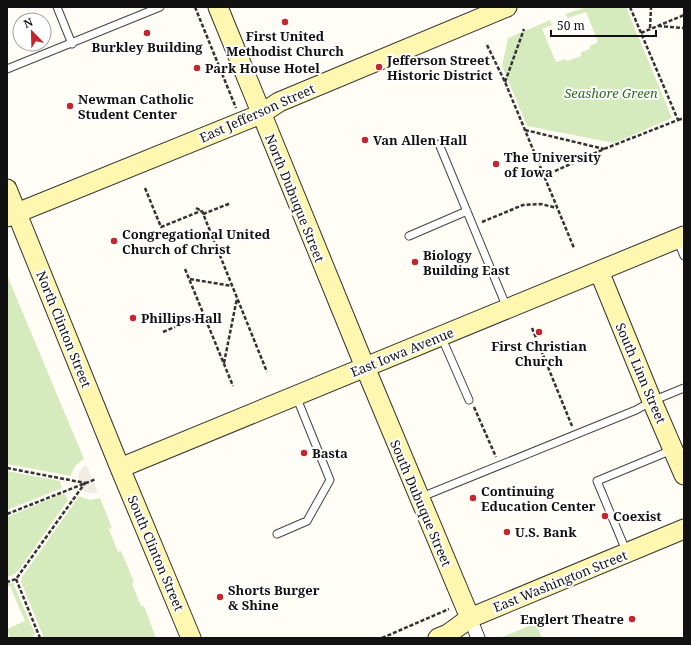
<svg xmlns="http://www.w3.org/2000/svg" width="691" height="645" viewBox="0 0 691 645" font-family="'Noto Serif',serif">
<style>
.green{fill:#d5ebbd}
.plaza{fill:#f1ede2}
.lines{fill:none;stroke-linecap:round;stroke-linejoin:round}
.lane-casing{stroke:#444;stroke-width:9}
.street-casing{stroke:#444;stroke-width:15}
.secondary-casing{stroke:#333;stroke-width:21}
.path{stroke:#333;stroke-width:2.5;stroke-dasharray:4 2;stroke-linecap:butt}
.lane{stroke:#fff;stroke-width:7}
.street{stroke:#fff;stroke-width:13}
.secondary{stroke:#fff6b0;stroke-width:19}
.poi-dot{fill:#c4262e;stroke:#fff;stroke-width:1.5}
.labels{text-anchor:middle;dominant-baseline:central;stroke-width:4;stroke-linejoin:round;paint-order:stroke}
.poi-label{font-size:13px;font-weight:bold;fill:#111;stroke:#fff;text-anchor:start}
.park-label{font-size:13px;font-style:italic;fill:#2f6b1f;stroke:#fff}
.street-label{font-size:13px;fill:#111;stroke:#fff}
</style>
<rect width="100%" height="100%" fill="#fffdf5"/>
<path class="green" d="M587 7H626L672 118 614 143 527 126 502 66 508 38 550 20 552 25 542 29 556 62 565 59 568 61 581 56V52L590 49V46L598 42 586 12 568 18 565 14Z
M7 275 84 459C77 463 73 468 71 476L7 464Z
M7 471 60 481 62 488 7 510Z
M64 493 68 500 19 570 13 575 7 577V517Z
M79 496 90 500 100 498 112 528 109 529 118 552 121 551 134 582 132 584 141 606H144L156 638H44L21 582 22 577Z
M10 583H14V585L35 634 33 635 34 638H10L7 629 25 621 10 586 7 587V584Z
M536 623 542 638H500Z"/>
<path class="plaza" d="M86 464 93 480 98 493H88L83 490 80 485 78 477 79 472Z"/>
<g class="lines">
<defs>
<path id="lane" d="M57 7 72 44
M7 69 160 7
M439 144 507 308
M409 236 467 211
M677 239 684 256
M441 336 469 400
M419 498 636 410 652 401 684 388
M277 534 307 521 330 480 296 396
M627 553 597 481 672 450"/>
<path id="street" d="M470 618 478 638"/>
<path id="secondary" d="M218 7 365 367 470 618
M7 189 120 468 191 638
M7 217 261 114 279 102 507 7
M599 271 652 401 684 475
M120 468 684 236
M438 638 448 634 470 618 684 529"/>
</defs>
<use href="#lane" class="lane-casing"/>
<use href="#street" class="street-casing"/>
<use href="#secondary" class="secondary-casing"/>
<path class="path" d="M195 7 236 108
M658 26 684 28
M650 28 651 7
M641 33 684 15
M487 45 505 82 574 248
M505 82 524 29
M678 120 684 118
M525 130 604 149
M544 176 604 149 678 120 630 7
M145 188 161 227 201 211
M196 208 202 211 267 372
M203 214 231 203
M482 222 523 205 541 204 557 208
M185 269 233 386
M190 279 232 286
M532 328 572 426
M163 332 204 315
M224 363 237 298
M474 407 496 457
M7 468 85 483 16 579 7 582
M7 514 96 479
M16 579 40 638
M382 638 449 609"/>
<use href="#lane" class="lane"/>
<use href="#street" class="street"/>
<use href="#secondary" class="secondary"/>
</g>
<g class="poi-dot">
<circle cx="285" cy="22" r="4"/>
<circle cx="147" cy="33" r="4"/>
<circle cx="379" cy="67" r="4"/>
<circle cx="197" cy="68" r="4"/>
<circle cx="70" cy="106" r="4"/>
<circle cx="365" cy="140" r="4"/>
<circle cx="496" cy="164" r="4"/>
<circle cx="114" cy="241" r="4"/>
<circle cx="415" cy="262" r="4"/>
<circle cx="133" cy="318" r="4"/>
<circle cx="539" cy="332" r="4"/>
<circle cx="304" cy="453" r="4"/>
<circle cx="473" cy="498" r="4"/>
<circle cx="605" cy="516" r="4"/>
<circle cx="507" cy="532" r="4"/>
<circle cx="220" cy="597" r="4"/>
<circle cx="632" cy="619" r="4"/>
</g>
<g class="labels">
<g class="poi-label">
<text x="285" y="36" text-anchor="middle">First United<tspan x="285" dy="15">Methodist Church</tspan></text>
<text x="147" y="47" text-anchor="middle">Burkley Building</text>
<text x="387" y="60">Jefferson Street<tspan x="387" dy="15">Historic District</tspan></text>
<text x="205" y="68">Park House Hotel</text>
<text x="78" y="99">Newman Catholic<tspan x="78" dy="15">Student Center</tspan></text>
<text x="373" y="140">Van Allen Hall</text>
<text x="504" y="157">The University<tspan x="504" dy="15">of Iowa</tspan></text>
<text x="122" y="234">Congregational United<tspan x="122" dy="15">Church of Christ</tspan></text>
<text x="423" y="255">Biology<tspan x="423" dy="15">Building East</tspan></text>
<text x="141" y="318">Phillips Hall</text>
<text x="539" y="346" text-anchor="middle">First Christian<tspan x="539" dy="15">Church</tspan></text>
<text x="312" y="453">Basta</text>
<text x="481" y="491">Continuing<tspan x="481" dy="15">Education Center</tspan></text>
<text x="613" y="516">Coexist</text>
<text x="515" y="532">U.S. Bank</text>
<text x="228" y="590">Shorts Burger<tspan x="228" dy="15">&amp; Shine</tspan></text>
<text x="624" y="619" text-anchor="end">Englert Theatre</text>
</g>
<g class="park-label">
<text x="611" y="93">Seashore Green</text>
</g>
<g class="street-label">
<text transform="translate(257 113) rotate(-24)">East Jefferson Street</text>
<text transform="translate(295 198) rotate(68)">North Dubuque Street</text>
<text transform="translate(64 329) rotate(68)">North Clinton Street</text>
<text transform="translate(402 352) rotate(-22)">East Iowa Avenue</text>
<text transform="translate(641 373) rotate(67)">South Linn Street</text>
<text transform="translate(421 503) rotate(67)">South Dubuque Street</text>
<text transform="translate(156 553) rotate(67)">South Clinton Street</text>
<text transform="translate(560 581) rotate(-22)">East Washington Street</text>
</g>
</g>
<rect width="691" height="645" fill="none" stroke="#111111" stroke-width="16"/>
<g transform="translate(32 32) rotate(337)"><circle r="19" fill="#ffffff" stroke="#a0a0a0"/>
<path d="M0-3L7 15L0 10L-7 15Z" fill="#c4262e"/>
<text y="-6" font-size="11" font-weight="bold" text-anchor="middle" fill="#111111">N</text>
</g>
<path d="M551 30v6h105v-6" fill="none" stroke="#111111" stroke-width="2"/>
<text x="557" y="30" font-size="12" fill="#111111" stroke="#ffffff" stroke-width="3" paint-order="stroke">50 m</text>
</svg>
